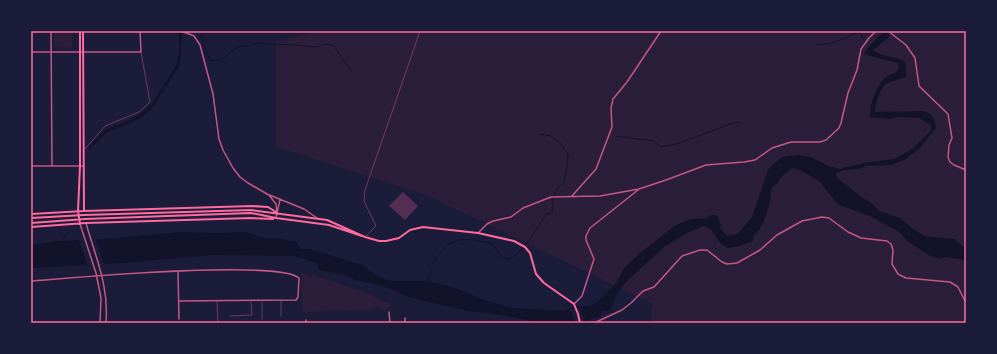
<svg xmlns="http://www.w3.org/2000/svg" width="997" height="354" viewBox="0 0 997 354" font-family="Poppins,sans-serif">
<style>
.green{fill:#2a1e3b}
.water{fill:#12122b}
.pier{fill:#1b1b3a}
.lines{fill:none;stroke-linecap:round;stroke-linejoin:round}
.stream{stroke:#12122b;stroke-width:1}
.building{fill:#542f53}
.service{stroke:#c65784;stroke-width:0.5}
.minor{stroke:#c65784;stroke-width:1.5}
.tertiary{stroke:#c65784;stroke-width:1.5}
.secondary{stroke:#ff6b9d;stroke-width:2}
.neatline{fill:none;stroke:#ff6b9d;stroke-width:1.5}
</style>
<rect width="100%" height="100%" fill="#1b1b3a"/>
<path class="green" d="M54 31H73L72 48 55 47Z
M320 31H966V323H650L653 304 426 195 276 147V42Z
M301 273 333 281 368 294 393 305 385 310H381V308L369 310 325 311 302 313Z"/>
<path class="water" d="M178 31H182L180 65 153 107 145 115 131 123 106 133 90 149 89 146 105 130 132 119 143 112 152 104 177 64 180 47Z
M884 31H892L887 39 873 50C880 57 894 55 905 62L906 67V76C899 81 894 80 888 83 879 87 876 104 875 112L923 111C933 113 934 119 936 128L920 148 904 160 892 165 866 166 858 169 844 170 836 173 837 178 860 196 873 204 879 211 900 218 912 228 924 236 954 239 966 248V260L944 257 942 259 930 256 907 241 899 232 870 216 839 205 829 194 822 184 816 179 799 170 792 168 780 178 777 184 772 187C770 201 766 227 754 235L753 241 739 246 728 248 721 244 711 230 706 227 703 226 687 233 664 247 626 282 617 293 611 309 608 311 604 310 600 316 579 323 536 322 508 316 468 311 446 306 412 298 383 286 356 280 340 274 319 270 317 263 294 256 212 255 123 263 31 268V245L48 243 58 241 105 239 181 232 215 233 245 232 263 238 283 239 296 242 300 249H309L362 265 376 276 390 281H424L437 283 452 287 487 301 513 308 564 311 578 306H588L596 303 616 283 624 268 640 253 676 225 691 219 706 218 711 215H717L721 225 720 228 727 236 738 234 752 217 769 168 782 157 799 155 810 157 821 162 826 165 839 169 864 163 894 159 912 149 931 131V125L919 118 898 117 889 119 870 117C869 106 876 86 885 78 893 71 898 77 899 63 887 60 876 58 864 54L872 43Z"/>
<path class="pier" d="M95 237 105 266 88 267 78 238Z
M580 307 585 322 575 323 570 309Z"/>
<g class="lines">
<path class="stream" d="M199 31C204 40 205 53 211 61L219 60 223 59 232 51 240 46H248L257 43 295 45 316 47 326 44 334 46 351 71
M859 31 864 40
M816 44C831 47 846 36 860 32
M615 136 654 141 661 147 676 144 736 122 740 123
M62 240 68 233
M427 281C433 264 440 243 460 240 469 238 482 242 491 243L503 258 509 259C527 249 535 231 546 214L552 213 553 200 557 189 564 182 567 166 568 155 561 144 551 136 540 134"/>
</g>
<path class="building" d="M403 192 418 206 405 220 389 206Z"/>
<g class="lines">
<path class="service" d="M85 149 105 126 139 112 150 102 141 52
M366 236 376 226 364 201 365 190 420 31
M281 301V316
M217 302 218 323
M262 302V319
M230 316 252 315 251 302"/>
<path class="minor" d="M51 31 52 166
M181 31 194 36 200 45 213 94 219 139 223 150 233 168 240 177 248 183 267 194 304 209 317 218
M888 31 906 45 915 58 919 86 948 114 952 138 949 145 948 157 950 162 954 165 966 170
M31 52H141L140 31
M31 166H83
M269 195 276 204 277 213
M572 196 596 169 612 127 611 108 613 99 627 82 661 31
M276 218 280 199
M478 233 487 224 493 221 511 217 523 208 551 197 600 196 639 189 666 180 706 165 744 162 755 160 772 148 791 142H820L826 140 839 128 841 123 848 93 857 70 861 49 869 38 876 31
M178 271 179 319
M31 281C71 278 276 259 299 278L298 297 296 300 179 301
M574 304 582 296 594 259 586 240V236L590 228 638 190
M389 312 390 323
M405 318V323
M306 320V323
M594 323 622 310 631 303 643 291 654 287 682 256 700 250H707L722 262 727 264 737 263 760 250 777 235 802 221 822 217 829 218 848 232 861 238 887 241 891 244 893 250 892 264 898 274 906 278 950 282 958 287 966 303"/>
<path class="tertiary" d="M86 223C96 259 109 285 106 323
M80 224 96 273 101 298 100 323"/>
<path class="secondary" d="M83 31 84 210
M31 214 84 211 252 206 268 207 276 212
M31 218 84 215 251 210 327 220 365 237 379 241H386L399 238 410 230 423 227 478 233 514 241 525 247 530 253 536 274 544 283 574 304 578 314 580 323
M31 223 85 219 251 213 276 218 329 225 362 236
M80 224 78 211 80 166V31
M31 227 86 223 251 218 273 219"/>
</g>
<rect width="997" height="354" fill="none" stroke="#1b1b3a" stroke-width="64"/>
<rect x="32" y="32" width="933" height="290" class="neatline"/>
</svg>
